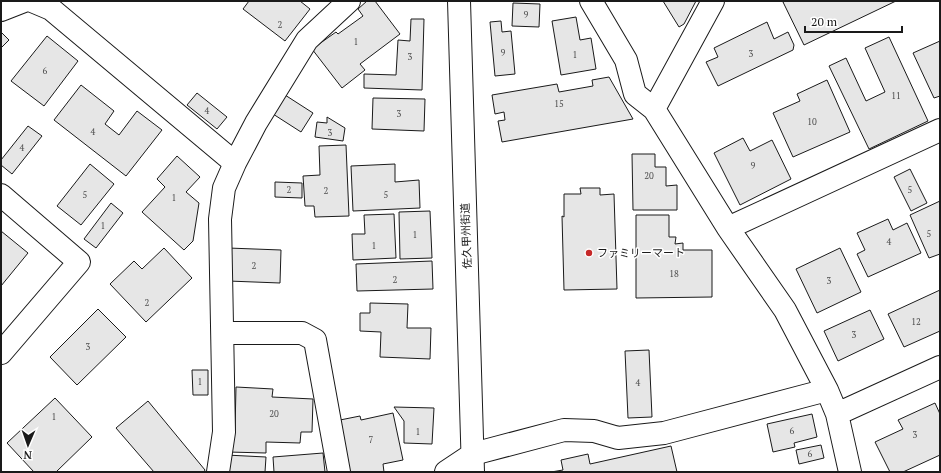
<svg xmlns="http://www.w3.org/2000/svg" width="941" height="473" viewBox="0 0 941 473" font-family="'PT Serif','Noto Sans JP',serif">
<style>
.building{fill:#e6e6e6;stroke:#1a1a1a}
.lines{fill:none;stroke-linecap:round;stroke-linejoin:round}
.minor-casing{stroke:#1a1a1a;stroke-width:24}
.tertiary-casing{stroke:#1a1a1a;stroke-width:24}
.minor{stroke:#fff;stroke-width:22}
.tertiary{stroke:#fff;stroke-width:22}
.poi-dot{fill:#c62828;stroke:#fff;stroke-width:1.5}
.labels{text-anchor:middle;dominant-baseline:central;stroke-width:3;stroke-linejoin:round;paint-order:stroke}
.number-label{font-size:9px;fill:#4d4d4d}
.street-label{font-size:11px;fill:#1a1a1a;stroke:#fff}
.poi-label{font-size:11px;fill:#1a1a1a;stroke:#fff;text-anchor:start}
</style>
<rect width="100%" height="100%" fill="#fff"/>
<path class="building" d="M249 1H300L310 9 285 41 243 9Z
M367 1H375L400 34 360 64 365 70 342 88 312 49 336 32 338 34 363 16 358 9Z
M663 1H696L684 24 679 27Z
M786 1H896L804 45 783 2Z
M513 3 540 4 539 27 512 26Z
M576 17 580 40 591 38 596 69 561 75 552 21Z
M411 19H424L422 90 364 88V74L396 75 398 40 410 41Z
M501 21 502 32 511 31 515 74 495 76 490 22Z
M767 22 774 39 788 32 794 45 793 50 718 86 706 62 718 57 714 48Z
M1 32 9 40 1 48Z
M47 36 78 61 44 106 11 81Z
M889 37 928 121 869 149 829 66 846 58 866 101 885 92 865 48Z
M940 41V96L934 98 913 53Z
M609 77 633 119 502 142 498 121 505 120 504 112 495 114 492 95 557 84 559 92 593 86 592 80Z
M827 80 850 132 793 157 773 113 800 101 797 94Z
M81 85 114 111 105 124 119 135 137 111 162 130 126 176 54 120Z
M197 93 227 117 217 129 187 105Z
M285 95 313 113 301 132 273 114Z
M373 98 425 99 424 131 372 129Z
M327 117 345 128 343 141 315 137 317 122 327 123Z
M28 126 42 136 12 174 1 165V160Z
M743 138 750 151 772 140 791 179 740 205 714 153Z
M346 145 349 216 315 217 314 206H305L303 176 320 175 319 146Z
M632 154H655V167H666V186L677 185V210H633Z
M177 156 200 177 186 192 199 203 193 241 184 250 142 212 165 187 157 179Z
M90 164 114 184 81 225 57 206Z
M395 164V182L419 180 420 208 353 211 351 166Z
M910 169 927 203 911 211 894 177Z
M275 182 302 183V198L275 197Z
M580 188H600V195L614 194 617 289 564 290 562 216 564 217V194H581Z
M940 201V254L929 258 910 215Z
M111 203 123 213 96 248 84 239Z
M430 211 432 258 400 259 399 212Z
M394 214 396 258 353 260 352 234H365L364 215Z
M636 215H669V237H676L675 244 683 243V250H712V297L636 298Z
M888 219 893 230 907 223 921 253 868 277 857 254 865 250 857 233Z
M1 231 28 253 1 286Z
M164 248 192 278 146 322 110 284 134 261 142 269Z
M228 248 281 250 280 283 228 281Z
M840 248 861 292 817 313 796 269Z
M432 261 433 289 357 291 356 264Z
M940 290V331L904 347 888 314Z
M370 303 408 304 407 328H431L430 359 380 357 381 332 360 331V313H370Z
M98 309 126 337 77 385 50 357Z
M870 310 884 339 838 361 824 331Z
M649 350 652 417 628 418 625 351Z
M192 370H208V395H193Z
M236 387 273 389 272 397 313 399 312 432H301L300 443 266 442V453L228 452 235 430Z
M55 398 92 437 56 472H34L7 443Z
M148 401 205 470 204 472H154L116 428Z
M935 403 940 414V455L903 472H890L875 442 903 429 898 420Z
M394 407 434 408 432 444 404 443V421Z
M393 413 403 460 383 464 384 472H350L340 420 360 416 361 420Z
M812 414 817 437 794 443 795 447 773 452 767 424Z
M821 445 824 458 799 464 796 450Z
M671 446 677 472H551L563 470 561 460 588 454 590 464Z
M323 453 325 472H274L273 457Z
M226 455 266 457 265 472H225Z"/>
<g class="lines">
<defs>
<path id="minor" d="M32 1 51 9 235 163
M591 1 626 60 635 94 654 109
M713 1 654 109 728 228 785 310 827 390 837 414 850 472
M1 10 24 1
M1 195 79 262 1 353
M728 228 940 130
M223 333H302L315 340 339 472
M837 414 940 367
M473 454 564 430 594 431 618 438 664 433 827 390
M218 472 224 432 220 219 224 188 235 163 256 123 307 40 349 1"/>
<path id="tertiary" d="M459 1 473 472
M446 472 473 454"/>
</defs>
<use href="#minor" class="minor-casing"/>
<use href="#tertiary" class="tertiary-casing"/>
<use href="#minor" class="minor"/>
<use href="#tertiary" class="tertiary"/>
</g>
<circle class="poi-dot" cx="589" cy="253" r="4"/>
<g class="labels">
<g class="number-label">
<text x="526" y="15">9</text>
<text x="280" y="25">2</text>
<text x="356" y="42">1</text>
<text x="503" y="53">9</text>
<text x="751" y="54">3</text>
<text x="575" y="55">1</text>
<text x="410" y="57">3</text>
<text x="45" y="71">6</text>
<text x="896" y="96">11</text>
<text x="559" y="104">15</text>
<text x="207" y="111">4</text>
<text x="399" y="114">3</text>
<text x="812" y="122">10</text>
<text x="93" y="132">4</text>
<text x="330" y="133">3</text>
<text x="22" y="148">4</text>
<text x="753" y="166">9</text>
<text x="649" y="176">20</text>
<text x="289" y="190">2</text>
<text x="910" y="190">5</text>
<text x="326" y="191">2</text>
<text x="85" y="195">5</text>
<text x="386" y="195">5</text>
<text x="174" y="198">1</text>
<text x="103" y="226">1</text>
<text x="929" y="234">5</text>
<text x="415" y="235">1</text>
<text x="889" y="242">4</text>
<text x="374" y="246">1</text>
<text x="254" y="266">2</text>
<text x="674" y="274">18</text>
<text x="395" y="280">2</text>
<text x="829" y="281">3</text>
<text x="147" y="303">2</text>
<text x="916" y="322">12</text>
<text x="854" y="335">3</text>
<text x="88" y="347">3</text>
<text x="200" y="382">1</text>
<text x="638" y="383">4</text>
<text x="274" y="414">20</text>
<text x="54" y="417">1</text>
<text x="792" y="431">6</text>
<text x="418" y="432">1</text>
<text x="915" y="435">3</text>
<text x="371" y="440">7</text>
<text x="810" y="454">6</text>
</g>
<g class="street-label">
<text transform="translate(466 236) rotate(-92)">佐久甲州街道</text>
</g>
<g class="poi-label">
<text x="597" y="253">ファミリーマート</text>
</g>
</g>
<rect width="941" height="473" fill="none" stroke="#1a1a1a" stroke-width="4"/>
<g transform="translate(28 445) rotate(182)" stroke="#ffffff" stroke-width="3" paint-order="stroke">
<path d="M0-3L7 15L0 10L-7 15Z" fill="#1a1a1a"/>
<text y="-6" font-size="11" font-weight="bold" text-anchor="middle" fill="#1a1a1a">N</text>
</g>
<path d="M805 26v6h97v-6" fill="none" stroke="#1a1a1a" stroke-width="2"/>
<text x="811" y="26" font-size="12" fill="#1a1a1a" stroke="#ffffff" stroke-width="3" paint-order="stroke">20 m</text>
</svg>
